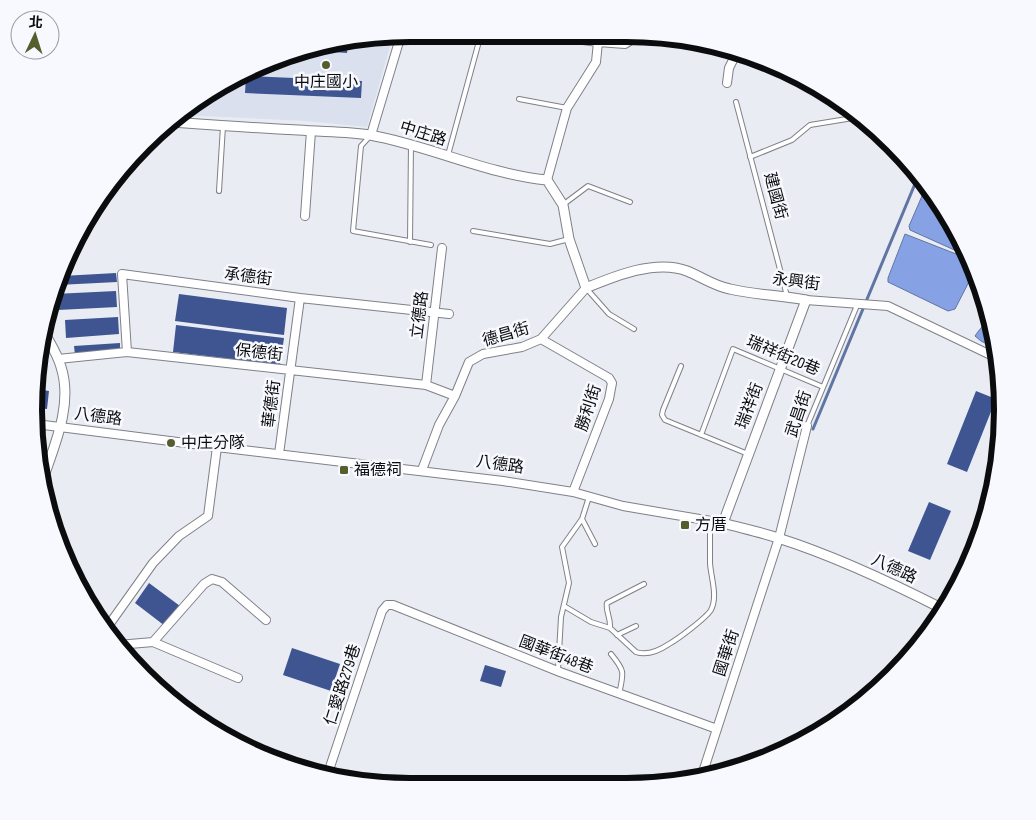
<svg xmlns="http://www.w3.org/2000/svg" width="1036" height="820" viewBox="0 0 1036 820" font-family="'Sofia Sans Condensed','Noto Sans TC',sans-serif">
<style>
.built{fill:#dae0ed}
.water{fill:#86a2e4;stroke:#6175a4}
.lines{fill:none;stroke-linecap:round;stroke-linejoin:round}
.stream{stroke:#6175a4;stroke-width:3}
.building{fill:#3e5591}
.service-casing{stroke:#7e8187;stroke-width:6}
.minor-casing{stroke:#7e8187;stroke-width:10}
.tertiary-casing{stroke:#7e8187;stroke-width:11}
.service{stroke:#fff;stroke-width:4}
.minor{stroke:#fff;stroke-width:8}
.tertiary{stroke:#fff;stroke-width:9}
.poi-dot{fill:#565e2d;stroke:#f7f9ff;stroke-width:2}
.labels{text-anchor:middle;dominant-baseline:central;stroke-width:5;stroke-linejoin:round;paint-order:stroke}
.poi-label{font-size:16px;fill:#0b0c0e;stroke:#f7f9ff;text-anchor:start}
.street-label{font-size:16px;fill:#0b0c0e;stroke:#f7f9ff}
.rim{fill:none;stroke:#0b0c0e;stroke-width:6}
</style>
<rect width="100%" height="100%" fill="#e9ecf3"/>
<path class="built" d="M393 36 367 127 306 121 181 115 222 84 313 47Z"/>
<path class="water" d="M925 189 952 222 965 251 961 253 910 230 909 226Z
M905 234 969 259 974 272 955 309 948 311 888 282V278Z
M989 317 996 349 981 341 975 336C980 328 984 326 989 317Z"/>
<g class="lines">
<path class="stream" d="M813 429 917 179"/>
</g>
<path class="building" d="M348 42 347 53 305 50 313 47Z
M246 76 362 81 361 98 245 93Z
M116 273 117 282 58 285 62 276Z
M116 291 117 307 58 310 57 302H54V294Z
M179 294 287 308 284 335 175 321Z
M118 317 119 334 66 338 65 320Z
M176 325 284 338 280 365 173 352Z
M120 343V352L75 355 74 346Z
M36 389 49 391 47 409 34 408Z
M976 391 996 399 967 472 947 464Z
M929 502 951 511 930 560 908 551Z
M149 583 180 606 165 626 135 603Z
M292 648 340 664 331 691 283 675Z
M485 665 506 671 501 687 480 681Z"/>
<g class="lines">
<defs>
<path id="service" d="M519 99 567 108
M736 102 787 296
M371 135 361 146 353 231 431 245
M448 155 481 34
M750 157 792 140 810 125 859 117
M219 191 223 126
M564 204 588 186 630 202
M473 231 550 244 569 239
M410 242 411 144
M586 288 609 314 634 329
M681 366 663 410 662 415 665 420 748 454
M807 426 858 303
M701 435 733 349 823 387
M582 519 595 544
M564 606 591 622 610 628 636 652C647 656 660 650 669 644 678 639 706 618 711 610 718 596 711 578 710 563 710 549 710 535 710 520
M610 628C611 618 605 610 607 603L644 584
M617 635 636 626
M611 654C625 671 624 672 619 694
M558 670 561 617 569 583 562 547 582 519 589 497"/>
<path id="minor" d="M538 34 598 42
M727 83 729 68 737 52
M371 135 401 35
M547 180 567 108 596 62 598 42 625 44 639 35
M305 216 311 131
M66 266H69
M806 300 888 306 999 359
M541 339 609 378 612 383 609 399 573 492
M127 352 122 274 300 298 449 314
M58 359 127 352 426 385 455 396
M426 385 442 248
M36 424 217 447 503 481 573 492 623 506 723 523
M279 454 300 298
M422 470 439 425 455 396 469 362 483 354 522 347 541 339 586 288
M106 629 153 563 179 536 208 516 217 447
M153 642 204 584 212 579 222 582 266 620
M118 645 153 642 238 678
M702 775 779 538 807 426
M327 776 382 611 387 605H393L560 672 717 729"/>
<path id="tertiary" d="M172 122C214 125 256 128 298 130 322 132 347 131 370 135 431 146 486 174 547 180L563 205 569 239 586 288C615 276 656 259 687 271 702 277 714 286 730 289 755 295 781 295 806 300L723 523C741 528 760 532 778 538 835 556 890 582 943 609
M43 479C55 444 73 404 61 367 58 355 50 343 44 332"/>
</defs>
<use href="#service" class="service-casing"/>
<use href="#minor" class="minor-casing"/>
<use href="#tertiary" class="tertiary-casing"/>
<use href="#service" class="service"/>
<use href="#minor" class="minor"/>
<use href="#tertiary" class="tertiary"/>
</g>
<g class="poi-dot">
<circle cx="326" cy="65" r="5"/>
<circle cx="171" cy="443" r="5"/>
<rect x="339" y="465" width="10" height="10" rx="2.5"/>
<rect x="680" y="520" width="10" height="10" rx="2.5"/>
</g>
<g class="labels">
<g class="poi-label">
<text x="326" y="82" text-anchor="middle">中庄國小</text>
<text x="181" y="443">中庄分隊</text>
<text x="354" y="470">福德祠</text>
<text x="695" y="525">方厝</text>
</g>
<g class="street-label">
<text transform="translate(423 134) rotate(17)">中庄路</text>
<text transform="translate(775 196) rotate(75)">建國街</text>
<text transform="translate(248 277) rotate(7)">承德街</text>
<text transform="translate(796 282) rotate(7)">永興街</text>
<text transform="translate(420 315) rotate(-83)">立德路</text>
<text transform="translate(506 335) rotate(-16)">德昌街</text>
<text transform="translate(259 353) rotate(6)">保德街</text>
<text transform="translate(783 356) rotate(23)">瑞祥街20巷</text>
<text transform="translate(272 404) rotate(-83)">華德街</text>
<text transform="translate(750 406) rotate(-69)">瑞祥街</text>
<text transform="translate(589 408) rotate(-72)">勝利街</text>
<text transform="translate(799 414) rotate(-71)">武昌街</text>
<text transform="translate(98 417) rotate(7)">八德路</text>
<text transform="translate(500 465) rotate(8)">八德路</text>
<text transform="translate(894 569) rotate(25)">八德路</text>
<text transform="translate(727 653) rotate(-72)">國華街</text>
<text transform="translate(556 655) rotate(21)">國華街48巷</text>
<text transform="translate(343 685) rotate(-72)">仁愛路279巷</text>
</g>
</g>
<path d="M0 0H1036V820H0ZM410 42H626A368 368 0 0 1 994 410V410A368 368 0 0 1 626 778H410A368 368 0 0 1 42 410V410A368 368 0 0 1 410 42Z" fill="#f7f9ff" fill-rule="evenodd"/>
<path class="rim" d="M410 42H626A368 368 0 0 1 994 410V410A368 368 0 0 1 626 778H410A368 368 0 0 1 42 410V410A368 368 0 0 1 410 42Z"/>
<g transform="translate(35 35) rotate(4)"><circle r="24" fill="#f7f9ff" stroke="#999a9f"/>
<path d="M0-4L9 19L0 12L-9 19Z" fill="#565e2d"/>
<text y="-8" font-size="14" font-weight="bold" text-anchor="middle" fill="#0b0c0e">北</text>
</g>
</svg>
